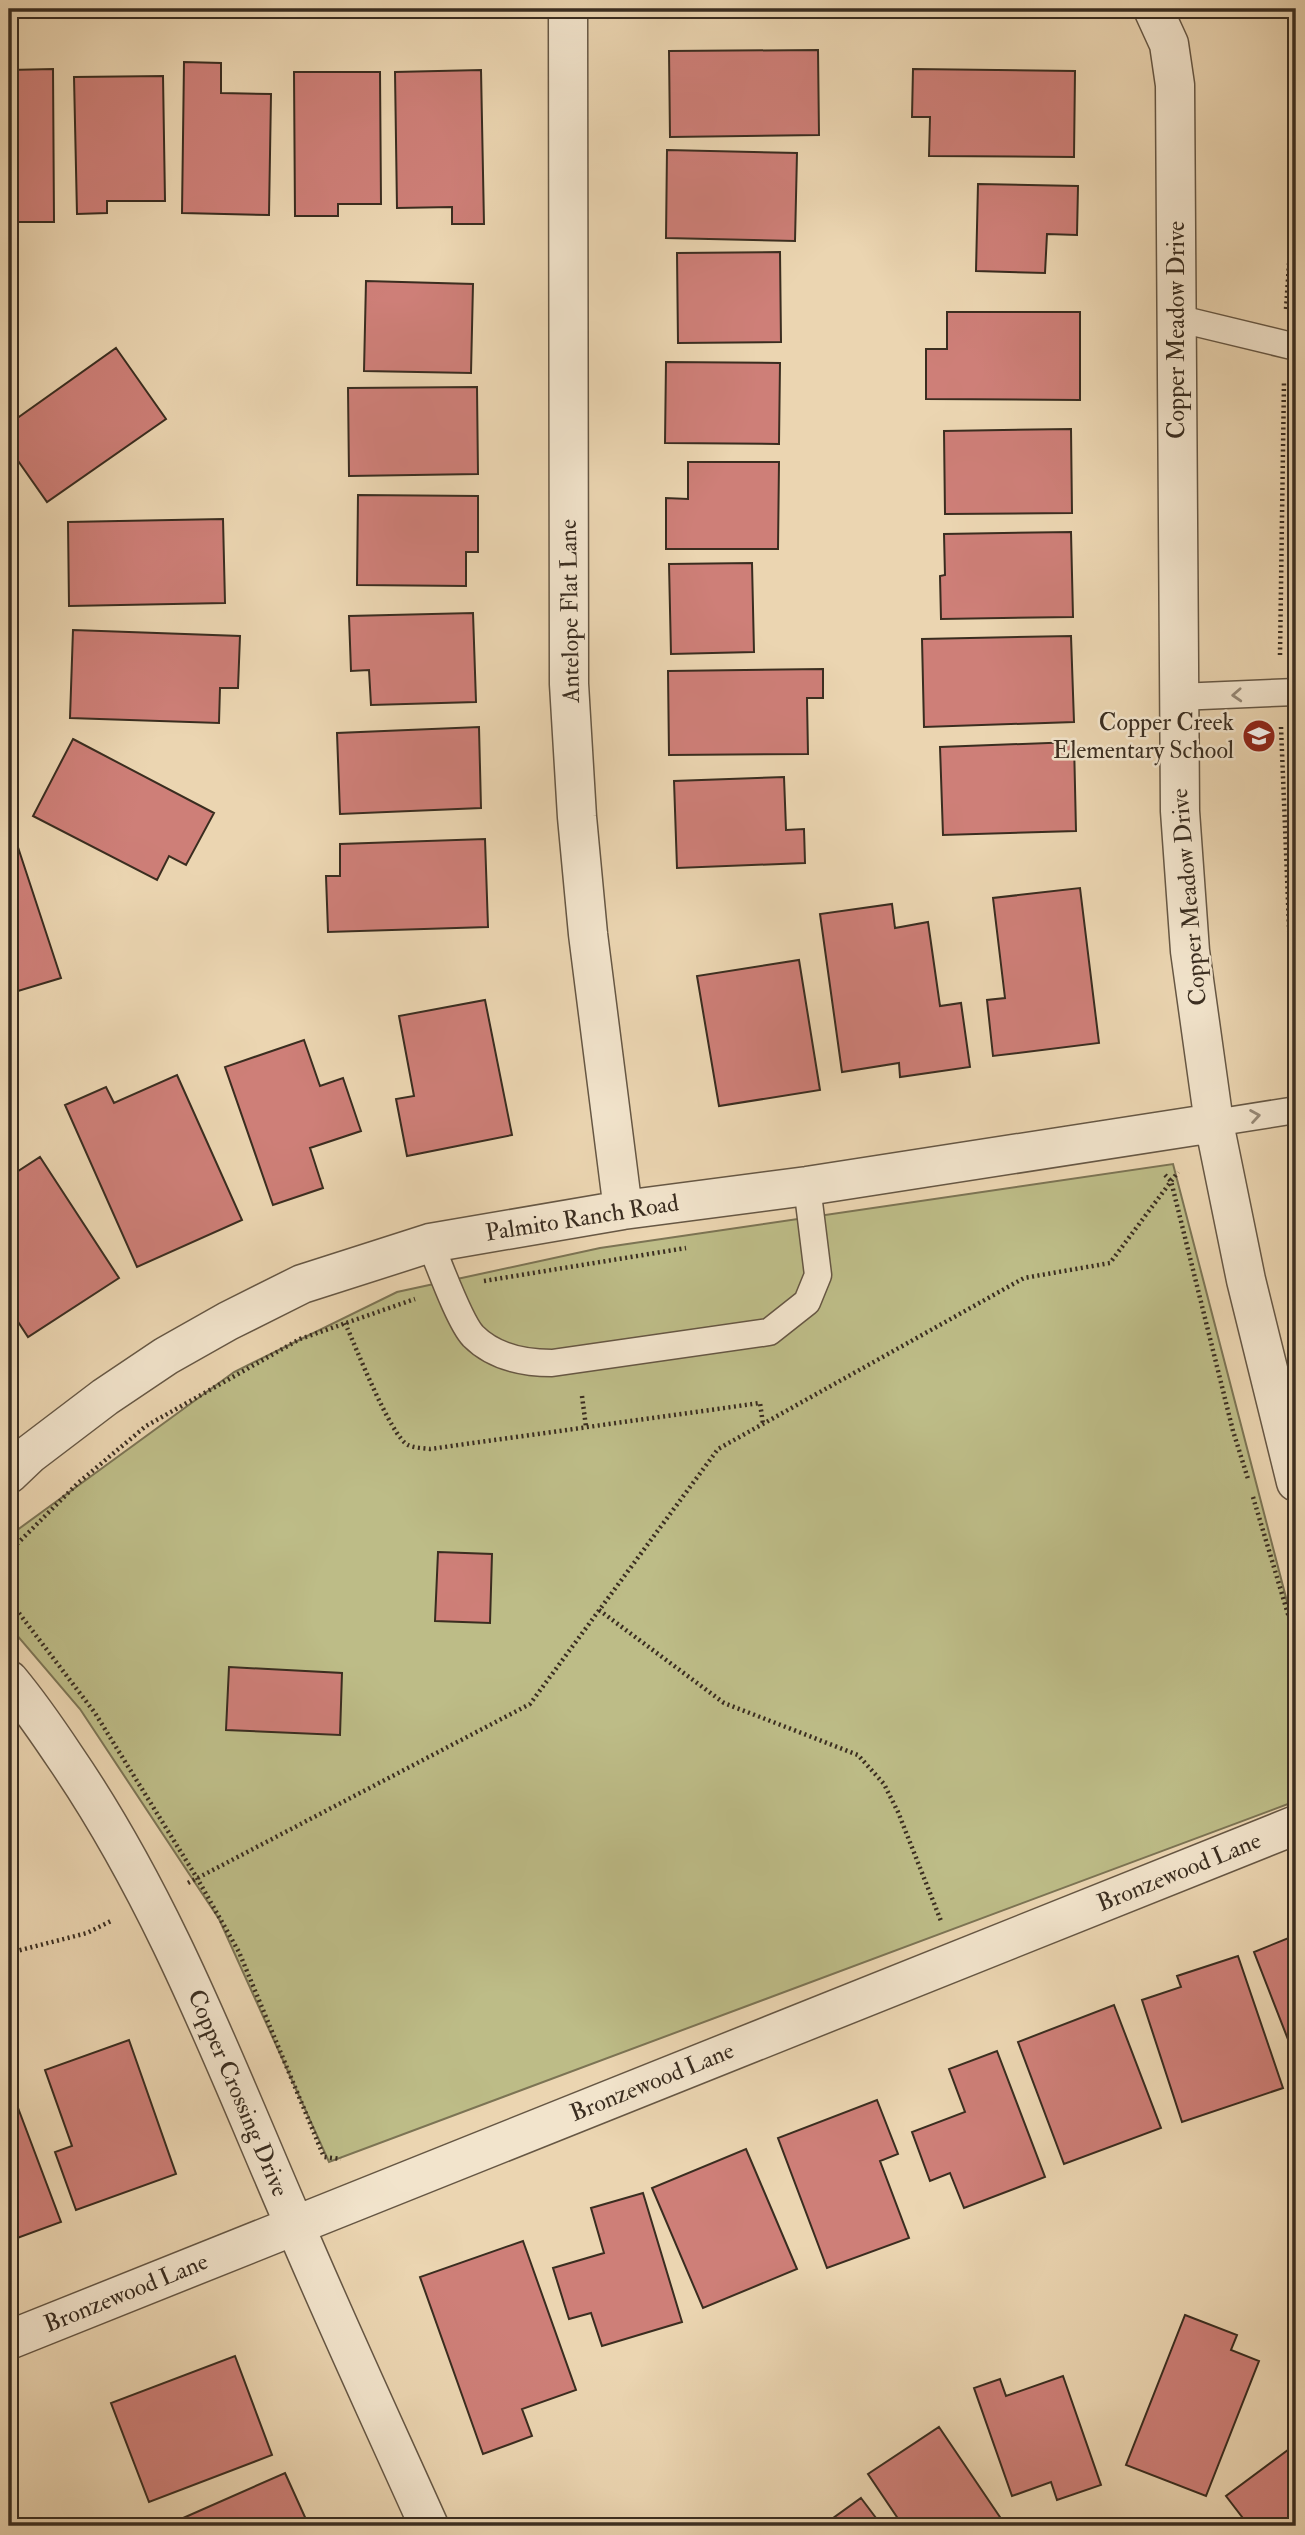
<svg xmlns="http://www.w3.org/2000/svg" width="1305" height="2535" viewBox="0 0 1305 2535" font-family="'IM FELL Double Pica',serif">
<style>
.green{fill:#bdbc87;stroke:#7c7454;stroke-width:2}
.building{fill:#ce7f78;stroke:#3a2d20;stroke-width:2}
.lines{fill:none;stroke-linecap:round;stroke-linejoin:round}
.service-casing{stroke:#665744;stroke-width:29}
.minor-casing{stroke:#665744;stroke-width:41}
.path{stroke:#3a2d20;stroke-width:4.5;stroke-dasharray:2 3.5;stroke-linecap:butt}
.service{stroke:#f2e4cc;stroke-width:26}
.minor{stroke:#f2e4cc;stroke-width:38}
.oneway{stroke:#968876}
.labels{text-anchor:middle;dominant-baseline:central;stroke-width:5;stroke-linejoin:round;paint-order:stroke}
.street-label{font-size:24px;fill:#3a2d20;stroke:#f2e4cc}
.poi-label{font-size:24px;fill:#3a2d20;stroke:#f2e4cc;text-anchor:end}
</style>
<rect width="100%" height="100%" fill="#ebd5b1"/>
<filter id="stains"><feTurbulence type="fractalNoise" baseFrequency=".00286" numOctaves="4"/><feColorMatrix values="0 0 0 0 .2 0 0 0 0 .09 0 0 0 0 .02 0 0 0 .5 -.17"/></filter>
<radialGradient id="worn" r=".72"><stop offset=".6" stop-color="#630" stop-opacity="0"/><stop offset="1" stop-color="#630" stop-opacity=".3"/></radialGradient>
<path class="green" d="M1173 1164 1296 1636V1801L329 2162 219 1919 80 1709 9 1626V1536L234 1372 397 1292 600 1248Z"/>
<path class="building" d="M818 50 819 135 670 137 669 51Z
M184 62 221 63V93L271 94 269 215 182 213Z
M53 69 54 222H9V70Z
M913 69 1075 71 1074 157 929 156 930 117H912Z
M481 70 484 224H452V207L397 208 395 72Z
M294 72H380L381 204H338V216H295Z
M163 76 165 201H107V213L77 214 74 77Z
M667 150 797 153 795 241 666 238Z
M978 184 1078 186 1077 235 1047 234 1045 273 976 271Z
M780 252 781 342 678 343 677 253Z
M366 281 473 284 471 373 364 371Z
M947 312H1080V400L926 399V349H947Z
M116 348 166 419 47 502 9 448V424Z
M666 362 780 363 779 444 665 443Z
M477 387 478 474 349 476 348 388Z
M1071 429 1072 513 945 514 944 431Z
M688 462H779L778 549H666V498L688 499Z
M358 495 478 496V552H466V586L357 585Z
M223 519 225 603 69 606 68 522Z
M1071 532 1073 617 941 619 940 576 945 575 944 534Z
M752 563 754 652 671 654 669 564Z
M473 613 476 702 371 705 369 670 351 671 349 616Z
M73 630 240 636 238 688H220L219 723 70 718Z
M1071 636 1074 722 924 727 922 639Z
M823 669V698H807L808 754 669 755 668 671Z
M479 727 481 808 340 814 337 733Z
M73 739 214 813 186 865 169 856 157 880 33 816Z
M1074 742 1076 831 943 835 940 747Z
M784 777 786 830 804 829 805 863 677 868 674 781Z
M11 826 61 978 18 991 14 978 9 980V827Z
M485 839 488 927 328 932 326 876H340V844Z
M1080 888 1099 1043 993 1056 987 1000 1005 998 993 898Z
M892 904 895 928 928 922 940 1006 961 1003 970 1067 900 1077 899 1063 842 1072 820 914Z
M799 960 820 1090 719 1106 697 976Z
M485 1000 512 1135 407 1156 396 1099 414 1096 399 1016Z
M304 1040 320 1086 343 1078 361 1131 310 1148 323 1188 273 1205 225 1067Z
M177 1075 242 1220 137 1267 65 1105 106 1087 114 1103Z
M40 1157 119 1278 28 1337 9 1308V1177Z
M438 1552 492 1554 490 1623 435 1621Z
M229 1667 342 1673 340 1735 226 1730Z
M1296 1935V2060L1254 1952Z
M1238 1956 1283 2088 1182 2122 1142 2000 1181 1987 1177 1976Z
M1114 2005 1161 2128 1064 2164 1018 2042Z
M129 2040 176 2174 76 2210 55 2152 72 2146 45 2070Z
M997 2051 1045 2177 964 2208 950 2173 930 2181 912 2132 965 2112 949 2069Z
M9 2084 61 2222 9 2241Z
M877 2100 898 2154 880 2161 909 2238 827 2268 778 2138Z
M746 2149 797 2269 703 2308 652 2188Z
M643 2193 682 2322 602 2346 591 2313 569 2319 553 2268 604 2253 591 2208Z
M523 2241 576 2390 522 2409 532 2436 483 2454 420 2277Z
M1185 2315 1237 2335 1231 2350 1259 2361 1206 2496 1126 2465Z
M235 2356 272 2455 149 2502 111 2403Z
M1063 2376 1101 2485 1057 2500 1051 2482 1012 2496 974 2388 1000 2379 1006 2396Z
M939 2427 1006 2526H903L868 2474Z
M1296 2444V2526H1249L1226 2496Z
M285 2473 309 2526H165Z
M861 2498 882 2526H822Z"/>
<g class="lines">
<defs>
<path id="service" d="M1176 318 1296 347
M1178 697 1296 692
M1214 1123 1296 1110
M430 1243C439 1264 459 1321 473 1336 494 1357 524 1363 552 1363L769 1332 807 1302 818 1275 807 1186"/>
<path id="minor" d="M568 9 569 684 577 817 588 934 623 1210
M1153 9 1169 44 1175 85 1180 811 1190 951 1214 1123 1246 1280 1296 1482
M9 1474 30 1454 105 1397 166 1356 228 1321 302 1284 430 1243 623 1210 807 1186 1214 1123
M9 1680C29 1704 47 1730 65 1757 165 1903 225 2065 295 2226 338 2327 384 2426 429 2526
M9 2340 1296 1825"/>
</defs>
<use href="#service" class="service-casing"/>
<use href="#minor" class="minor-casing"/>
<path class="path" d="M1286 309 1296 160
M1280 655 1284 381
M1281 727 1295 1075
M1165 1175 1171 1181 1233 1431 1248 1479
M484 1281 686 1248
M345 1323C355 1345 391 1437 408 1445 414 1448 424 1448 430 1449L760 1403 763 1424
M582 1396 586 1427
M1253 1497 1296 1641
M9 1552 78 1483 146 1426 300 1339 415 1299
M9 1600 95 1713 197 1878 239 1952 324 2157 341 2159
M599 1610 724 1703 858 1755 884 1784 898 1812 941 1921
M188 1883 530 1704 718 1449 1024 1278 1110 1263 1178 1172
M9 1953 87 1933 111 1921"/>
<use href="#service" class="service"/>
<use href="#minor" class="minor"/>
</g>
<defs><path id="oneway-chevron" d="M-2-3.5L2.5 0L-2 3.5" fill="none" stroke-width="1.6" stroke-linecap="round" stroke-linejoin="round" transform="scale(1.75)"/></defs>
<g class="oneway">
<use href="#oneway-chevron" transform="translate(1237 695) rotate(177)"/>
<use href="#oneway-chevron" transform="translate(1255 1116) rotate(-9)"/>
</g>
<defs>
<symbol id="school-disc" viewBox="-11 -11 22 22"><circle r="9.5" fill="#8f2418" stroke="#f2e4cc"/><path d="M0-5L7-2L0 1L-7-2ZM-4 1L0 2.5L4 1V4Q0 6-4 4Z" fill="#fff"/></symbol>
</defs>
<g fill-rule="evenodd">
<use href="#school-disc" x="1240" y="717" width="38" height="38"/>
</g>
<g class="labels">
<g class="street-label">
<text transform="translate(1176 330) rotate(-90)">Copper Meadow Drive</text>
<text transform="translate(570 611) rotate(-91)">Antelope Flat Lane</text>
<text transform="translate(1189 897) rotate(-95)">Copper Meadow Drive</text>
<text transform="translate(582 1218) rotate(-9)">Palmito Ranch Road</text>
<text transform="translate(1179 1872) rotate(-22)">Bronzewood Lane</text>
<text transform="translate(652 2082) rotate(-22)">Bronzewood Lane</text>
<text transform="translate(238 2093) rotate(67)">Copper Crossing Drive</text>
<text transform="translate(126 2293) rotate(-22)">Bronzewood Lane</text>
</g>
<g class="poi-label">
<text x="1234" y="722">Copper Creek<tspan x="1234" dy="28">Elementary School</tspan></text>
</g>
</g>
<rect width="1305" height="2535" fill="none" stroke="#ebd5b1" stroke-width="35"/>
<rect x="10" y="10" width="1284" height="2514" fill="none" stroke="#3a2d20" stroke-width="3.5"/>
<rect x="18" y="18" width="1270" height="2500" fill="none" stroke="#3a2d20" stroke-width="2"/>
<rect width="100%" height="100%" filter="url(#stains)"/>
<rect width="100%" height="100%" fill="url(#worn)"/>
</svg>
